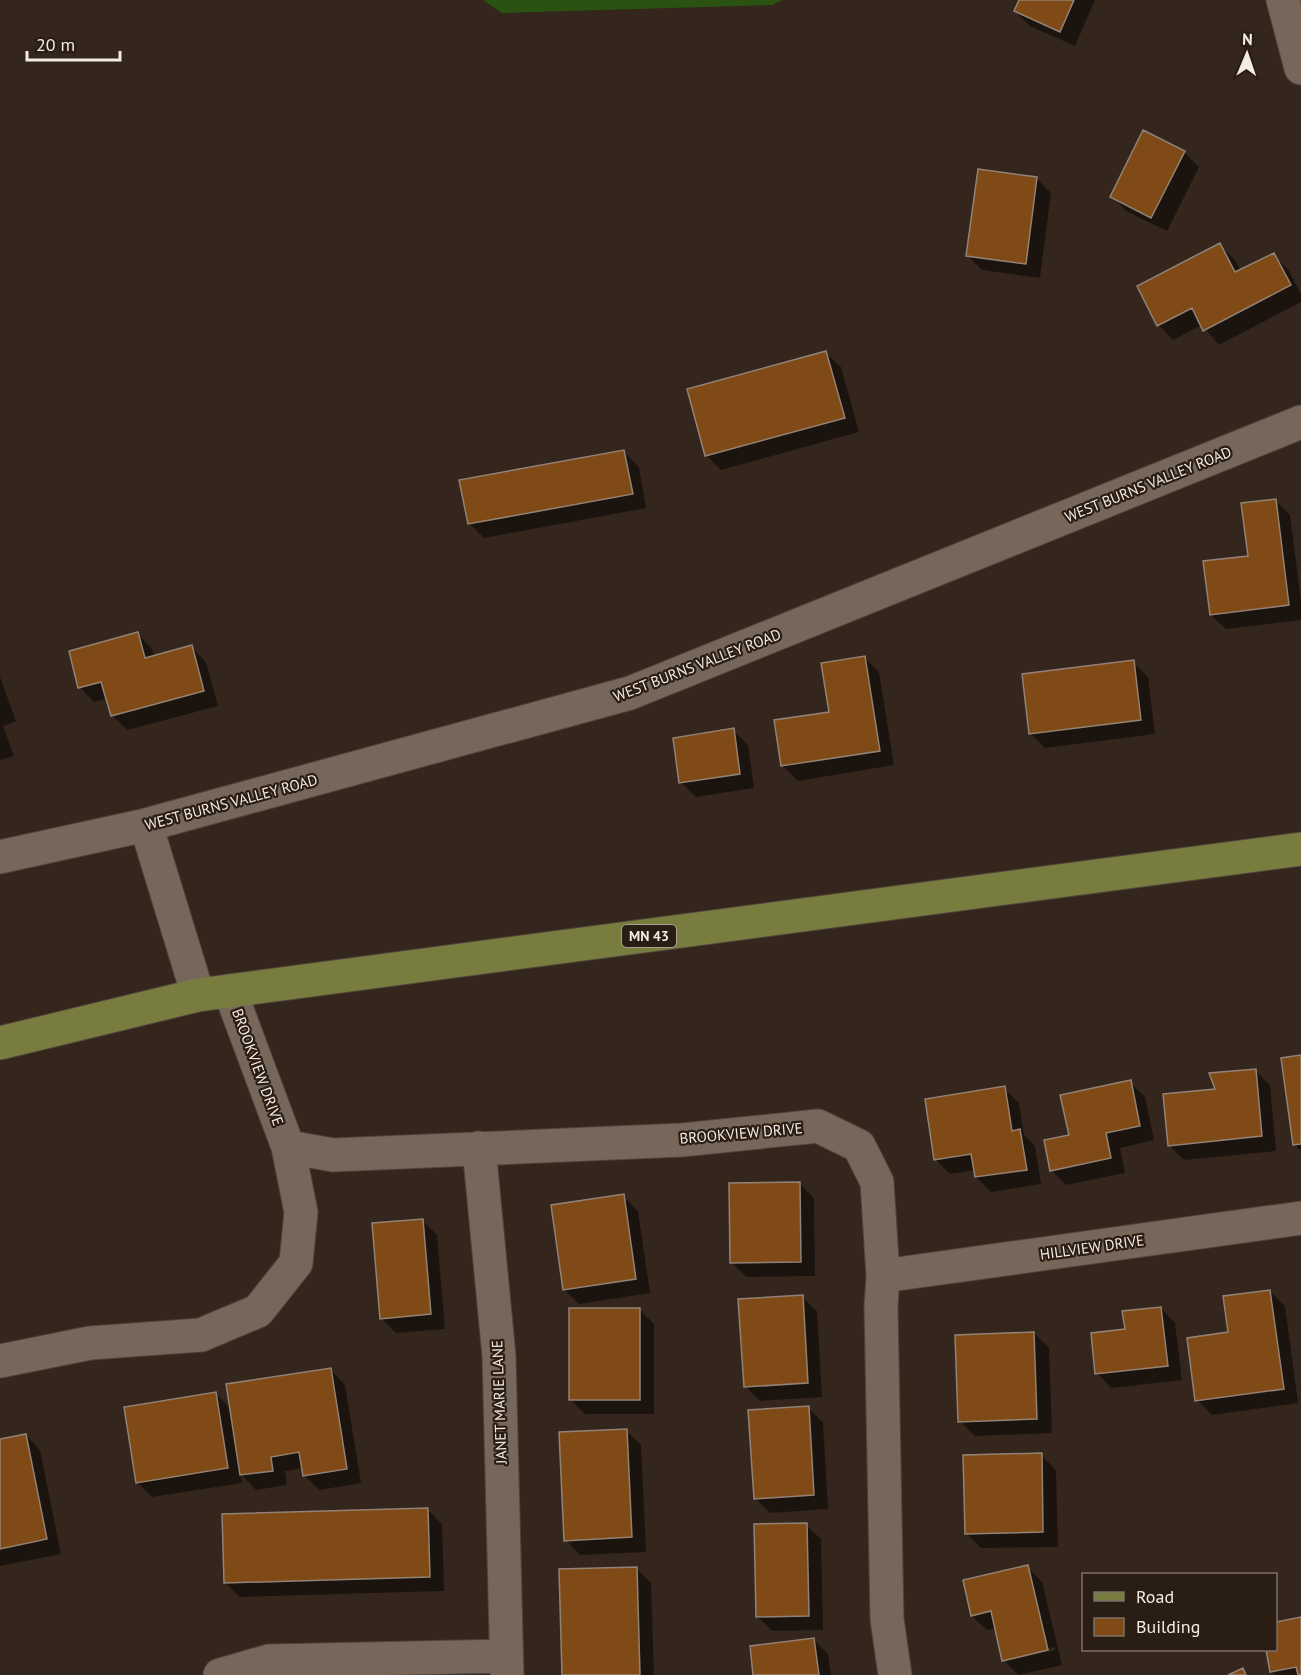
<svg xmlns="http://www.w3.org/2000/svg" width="1301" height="1675" viewBox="0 0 1301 1675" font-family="'PT Sans',sans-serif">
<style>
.green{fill:#2a5311}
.shadow{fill:#0007;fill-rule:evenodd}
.building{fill:#804a17;stroke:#928276;stroke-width:1.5}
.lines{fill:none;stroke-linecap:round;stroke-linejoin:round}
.minor-casing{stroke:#4f443b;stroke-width:35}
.major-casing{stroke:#4f443b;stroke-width:35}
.minor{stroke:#77675b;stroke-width:33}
.major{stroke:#787c3f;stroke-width:33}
.labels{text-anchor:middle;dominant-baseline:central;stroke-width:4.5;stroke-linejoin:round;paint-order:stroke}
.shield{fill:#2a1d13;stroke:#b7ada5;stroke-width:1.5}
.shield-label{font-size:14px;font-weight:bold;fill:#f4ebe4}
.street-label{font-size:15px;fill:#f4ebe4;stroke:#2a1d13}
</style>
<rect width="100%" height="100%" fill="#34261c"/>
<path class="green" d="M483 0H782L772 5 502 13Z"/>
<path class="shadow" d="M1020 0H1095L1075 46 1030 26 1015 11Z
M1144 132 1184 152 1199 167 1167 231 1126 211 1112 196Z
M1036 178 1051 193 1040 278 982 270 967 255Z
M1220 245 1235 260 1241 271 1273 255 1288 269 1301 294V302L1219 345 1202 325 1173 340 1159 325 1139 287Z
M826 353 841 367 859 432 721 470 706 455Z
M624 452 639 467 646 508 484 538 469 523Z
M1275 500 1290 515 1301 601V620L1226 629 1211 615 1250 557Z
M138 634 152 649 155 657 191 647 206 662 218 706 127 730 112 715 108 698 94 702 80 687Z
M864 657 879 672 894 765 798 781 783 766 776 721 830 713Z
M1133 662 1148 677 1155 734 1045 748 1030 733Z
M0 677 16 721 3 726 14 756 0 760Z
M733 730 748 745 754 788 696 797 681 782Z
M1301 1057V1151L1294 1144Z
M1255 1070 1270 1085 1276 1151 1184 1160 1169 1145 1217 1091Z
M1130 1082 1145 1097 1154 1140 1120 1148 1125 1173 1066 1185 1051 1170 1071 1136Z
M1004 1088 1019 1103 1024 1135 1035 1146 1041 1184 991 1192 976 1177 975 1170 950 1174 935 1159Z
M800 1184 814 1198 815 1276 746 1277 731 1262Z
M623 1196 638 1211 650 1293 579 1304 564 1289Z
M422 1220 437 1235 445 1329 396 1333 382 1319Z
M1270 1291 1285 1306 1298 1403 1212 1415 1197 1400 1229 1334Z
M802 1297 817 1311 822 1397 760 1401 745 1386Z
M1161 1308 1175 1323 1182 1380 1111 1388 1097 1373Z
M639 1309 654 1324V1414H585L571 1400Z
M1034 1333 1049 1348 1052 1433 975 1436 960 1421Z
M331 1370 345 1385 361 1483 319 1490 304 1475 303 1468 285 1471 287 1485 256 1490 241 1474 242 1483 152 1497 137 1482 216 1394 231 1409Z
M808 1408 823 1422 828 1509 770 1513 755 1498Z
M626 1431 641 1445 646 1552 580 1555 566 1540Z
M26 1435 40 1450 61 1554 0 1566V1440Z
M1041 1455 1056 1470 1058 1547 981 1548 966 1533Z
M427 1509 442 1524 444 1591 240 1597 225 1583Z
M806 1525 821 1539 823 1630 772 1631 758 1617Z
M1027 1567 1042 1582 1062 1665 1018 1675 1004 1660 996 1628 987 1630 972 1616ZM1055 1647V1650L1012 1660V1657Z
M636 1568 651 1583 654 1675H563Z
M1301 1619V1675H1276L1272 1671 1268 1650H1276V1623Z
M813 1639 828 1654 831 1675H755Z"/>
<path class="building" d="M1019 0H1074L1060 32 1014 11Z
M1143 130 1185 151 1151 218 1110 197Z
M978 169 1037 177 1026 264 966 256Z
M1220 243 1235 272 1274 253 1291 285 1203 331 1192 308 1157 326 1137 286Z
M826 351 845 418 705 456 687 389Z
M624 450 633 494 468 524 459 480Z
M1276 499 1289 605 1210 615 1203 561 1248 556 1241 503Z
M138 632 145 658 192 645 204 691 111 716 101 682 78 688 69 651Z
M865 656 880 751 781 766 774 720 829 712 821 663Z
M1134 660 1141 720 1029 734 1022 674Z
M734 728 740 774 679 783 673 738Z
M1301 1055V1144L1293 1145 1281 1058Z
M1256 1069 1262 1136 1168 1146 1163 1094 1215 1089 1209 1073Z
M1131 1080 1140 1126 1106 1133 1111 1158 1050 1171 1044 1140 1069 1135 1060 1095Z
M1005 1086 1012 1131 1020 1129 1027 1170 975 1177 971 1154 934 1160 925 1099Z
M800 1182 801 1262 730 1263 729 1183Z
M624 1194 636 1279 563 1290 551 1205Z
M423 1219 431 1314 380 1319 372 1223Z
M1270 1290 1284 1389 1195 1401 1187 1338 1228 1332 1223 1296Z
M803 1295 808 1383 744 1387 738 1299Z
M1161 1307 1168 1366 1095 1374 1091 1333 1125 1329 1122 1311Z
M569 1308H640V1400H569Z
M1034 1332 1037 1419 958 1422 955 1335Z
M331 1368 347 1469 303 1476 299 1452 271 1457 273 1471 240 1475 226 1384Z
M216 1392 228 1468 136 1483 124 1407Z
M809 1406 814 1495 754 1499 748 1410Z
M627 1429 632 1537 564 1541 559 1432Z
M26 1434 47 1539 0 1549V1439Z
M1042 1453 1043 1532 965 1534 963 1455Z
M428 1508 430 1577 224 1583 222 1514Z
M807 1523 809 1616 756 1617 754 1524Z
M1028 1565 1048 1650 1002 1661 991 1611 971 1616 963 1580Z
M637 1567 640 1675H562L559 1569Z
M1301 1617V1675H1298L1296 1667 1270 1672 1266 1650H1276V1622Z
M814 1638 819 1675H753L750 1646Z
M1243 1668 1246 1675H1228Z"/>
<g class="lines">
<defs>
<path id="minor" d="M1283 0 1301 68
M146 825 198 995
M0 857 146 825 630 693 1301 422
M230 991 288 1147 333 1155 682 1140 818 1126 859 1146 877 1182 883 1276 881 1306 887 1619 895 1675
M479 1148 499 1356 507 1675
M883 1276 1301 1218
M0 1361 90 1343 201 1335 258 1311 296 1263 301 1212 288 1147
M220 1675 269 1661 506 1656"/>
<path id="major" d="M0 1043 198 995 1301 849"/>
</defs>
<use href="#minor" class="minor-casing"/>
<use href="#major" class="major-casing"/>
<use href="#minor" class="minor"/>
<use href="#major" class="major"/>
</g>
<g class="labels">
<rect class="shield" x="622" y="925" width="54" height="22" rx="4.5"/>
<g class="shield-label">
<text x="649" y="936">MN 43</text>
</g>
<g class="street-label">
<text transform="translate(1148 484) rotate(-22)">WEST BURNS VALLEY ROAD</text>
<text transform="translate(697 665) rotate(-21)">WEST BURNS VALLEY ROAD</text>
<text transform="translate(231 802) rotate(-15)">WEST BURNS VALLEY ROAD</text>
<text transform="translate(258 1067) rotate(70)">BROOKVIEW DRIVE</text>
<text transform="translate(741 1133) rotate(-5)">BROOKVIEW DRIVE</text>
<text transform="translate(1092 1247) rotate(-8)">HILLVIEW DRIVE</text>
<text transform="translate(499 1402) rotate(-92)">JANET MARIE LANE</text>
</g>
</g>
<rect x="1082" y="1573" width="195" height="78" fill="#2a1d13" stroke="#7b6f67" stroke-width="1.5"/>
<rect x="1094" y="1592" width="30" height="9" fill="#787c3f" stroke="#7b6f67" stroke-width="1.5"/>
<text x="1136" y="1603" font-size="18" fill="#f4ebe4">Road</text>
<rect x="1094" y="1618" width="30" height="18" fill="#804a17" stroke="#7b6f67" stroke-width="1.5"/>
<text x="1136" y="1633" font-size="18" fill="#f4ebe4">Building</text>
<g transform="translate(1247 54) rotate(2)" stroke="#2a1d13" stroke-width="4.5" paint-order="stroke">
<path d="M0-4.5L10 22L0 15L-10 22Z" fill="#f4ebe4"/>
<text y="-9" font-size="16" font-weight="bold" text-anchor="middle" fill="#f4ebe4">N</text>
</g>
<path d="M27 51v9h93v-9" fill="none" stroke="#f4ebe4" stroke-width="3"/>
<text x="36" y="51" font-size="18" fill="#f4ebe4" stroke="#2a1d13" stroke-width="4.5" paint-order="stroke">20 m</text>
</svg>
